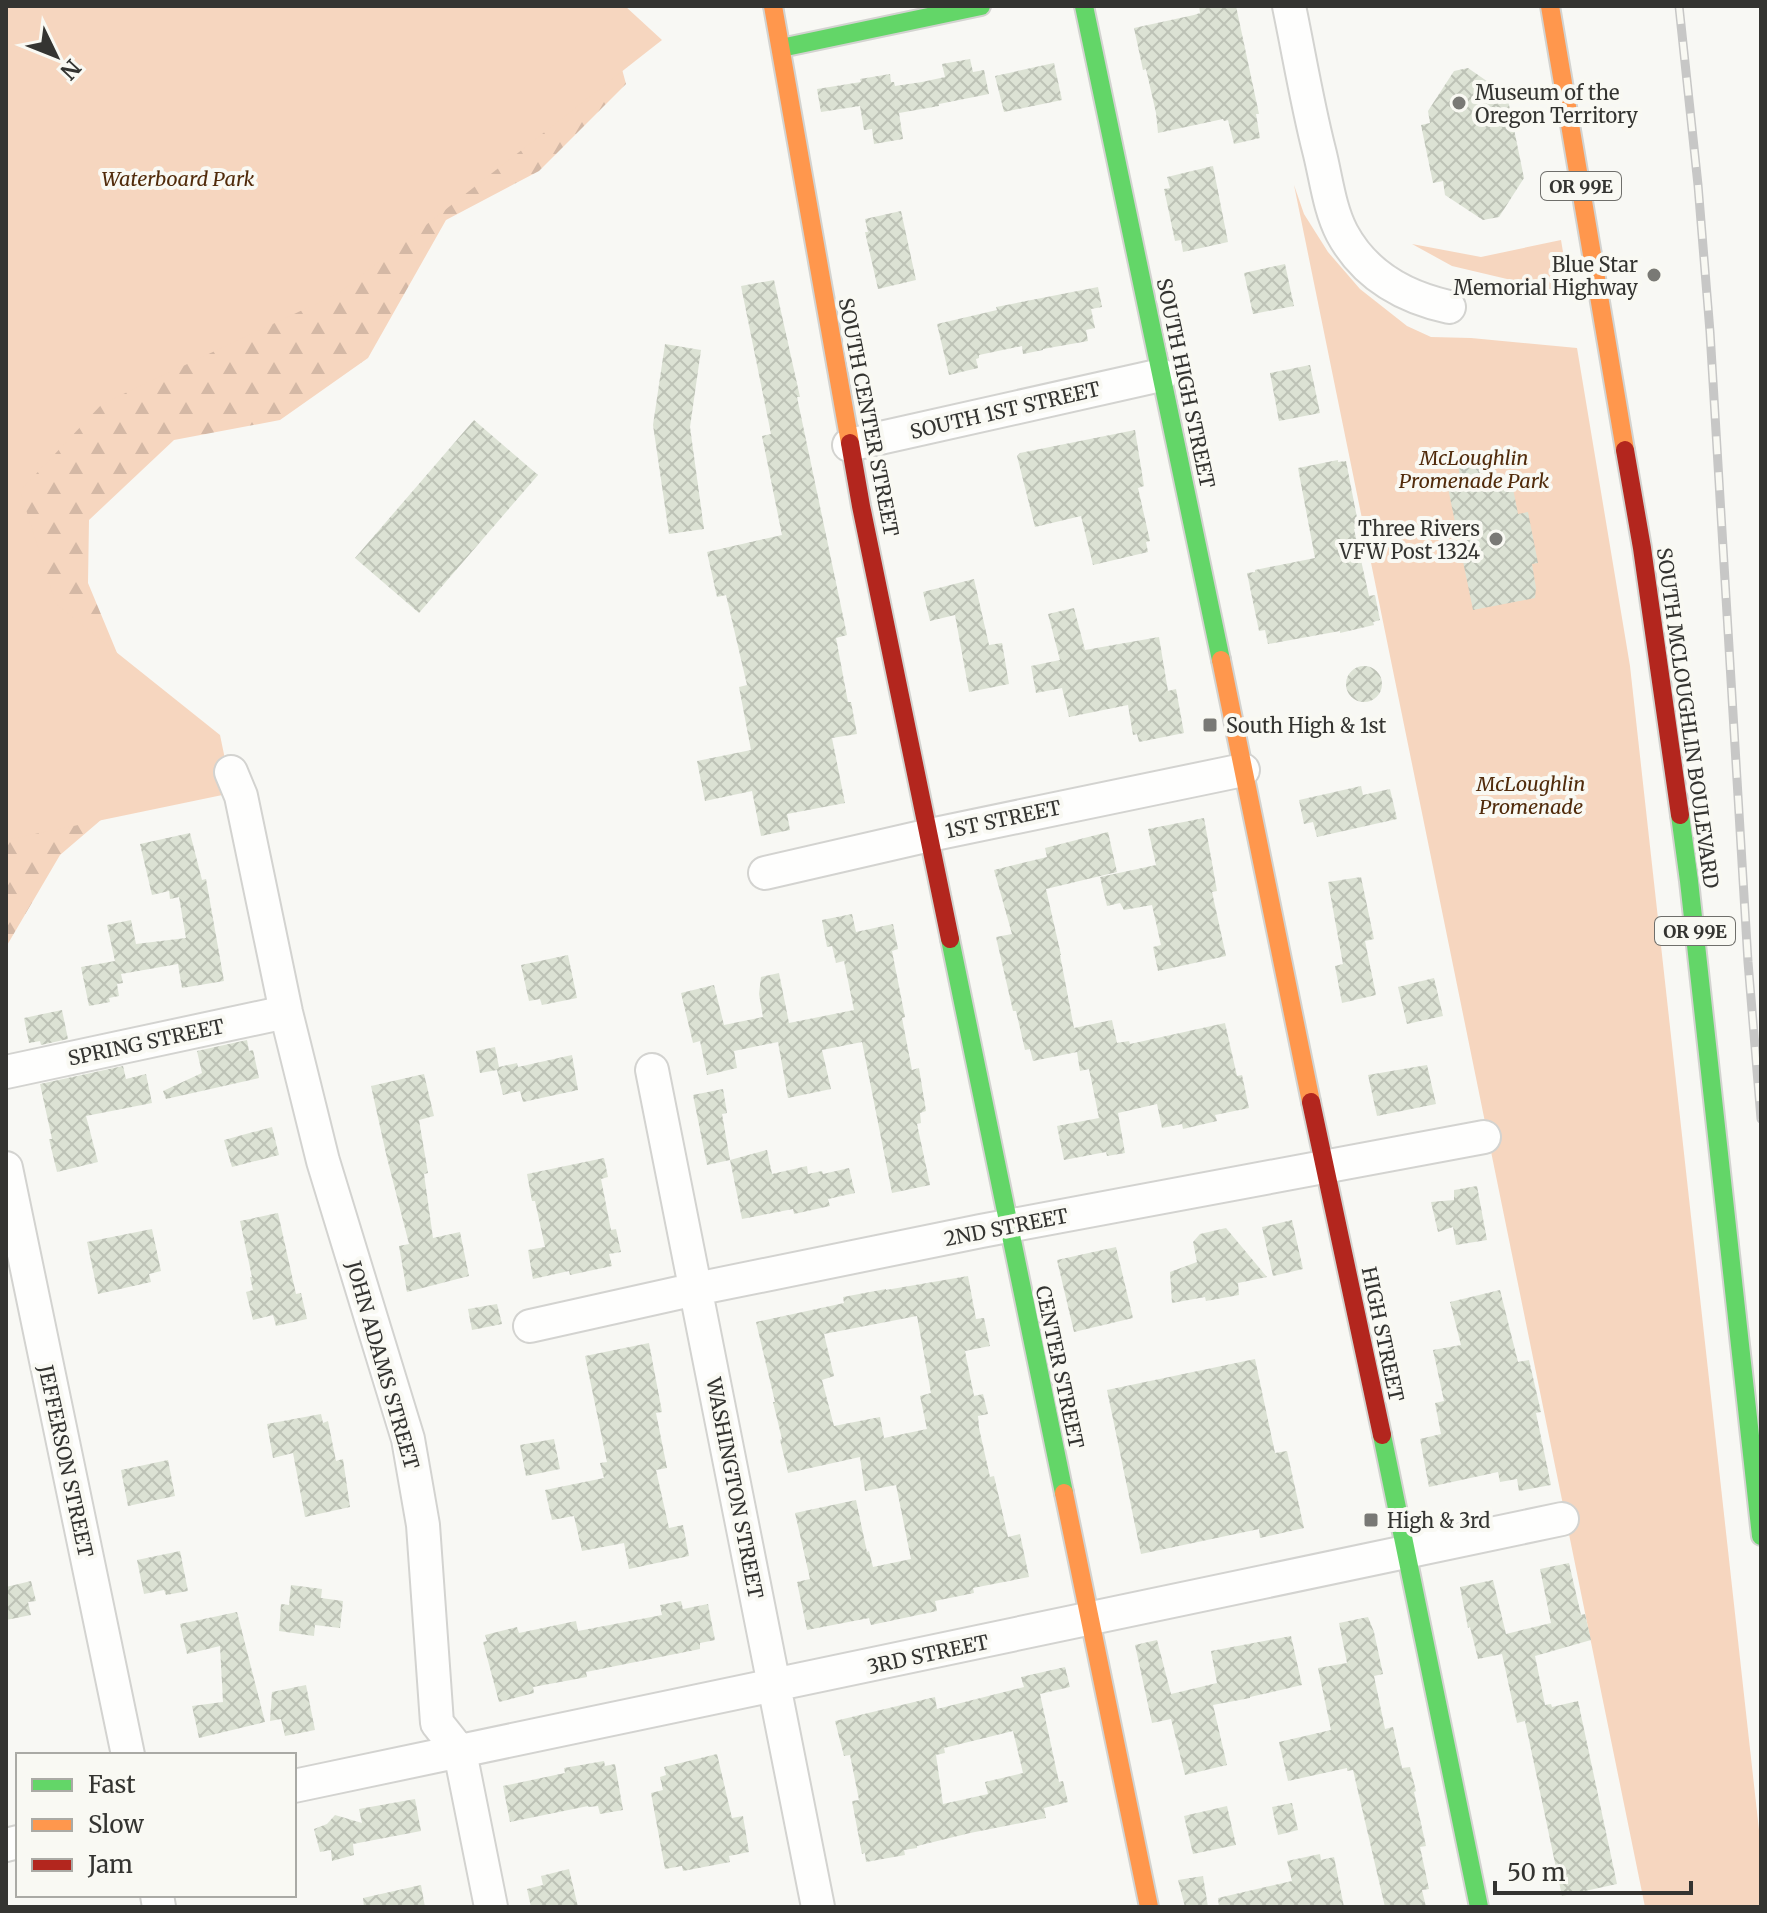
<svg xmlns="http://www.w3.org/2000/svg" width="1767" height="1913" viewBox="0 0 1767 1913" font-family="Merriweather,serif">
<style>
.forest{fill:url(#forest-firs)}
.green{fill:#f6d6bf}
.building{fill:url(#building-cross-hatch);fill-rule:evenodd}
.lines{fill:none;stroke-linecap:round;stroke-linejoin:round}
.street-casing{stroke:#d3d3d0;stroke-width:36}
.fast-casing{stroke:#d3d3d0;stroke-width:22}
.slow-casing{stroke:#d3d3d0;stroke-width:22}
.jam-casing{stroke:#d3d3d0;stroke-width:22}
.street{stroke:#fefefd;stroke-width:32}
.fast{stroke:#63d668;stroke-width:18}
.slow{stroke:#ff974d;stroke-width:18}
.jam{stroke:#b3261e;stroke-width:18}
.rail-casing{stroke:#c7c7c6;stroke-width:9}
.rail{stroke:#f9f9f3;stroke-width:6;stroke-dasharray:18;stroke-linecap:butt}
.poi-dot{fill:#797975;stroke:#f9f9f3;stroke-width:3}
.labels{text-anchor:middle;dominant-baseline:central;stroke-width:8;stroke-linejoin:round;paint-order:stroke}
.shield{fill:#f9f9f3;stroke:#6f6f6b;stroke-width:2}
.shield-label{font-size:18px;font-weight:bold;fill:#343431}
.poi-label{font-size:20px;fill:#343431;stroke:#f9f9f3;text-anchor:start}
.park-label{font-size:20px;font-style:italic;fill:#512b0b;stroke:#f9f9f3}
.street-label{font-size:20px;fill:#343431;stroke:#f9f9f3}
</style>
<defs>
<pattern id="forest-firs" width="22" height="20" patternUnits="userSpaceOnUse" patternTransform="scale(2)"><rect width="22" height="20" fill="#f6d6bf"/><path d="M5 1l3.5 6h-7zM16 11l3.5 6h-7z" fill="#d4b8a5"/></pattern>
<pattern id="building-cross-hatch" width="8" height="8" patternUnits="userSpaceOnUse" patternTransform="scale(2)"><rect width="8" height="8" fill="#dce2d4"/><path d="M0 0l8 8M0 8l8-8" fill="none" stroke="#bdc2b6"/></pattern>
</defs>
<rect width="100%" height="100%" fill="#f8f8f4"/>
<path class="forest" d="M6 6H605L626 84 539 171 446 220 368 358 280 420 174 440 89 520 88 583 164 766 60 855 6 947Z"/>
<path class="green" d="M6 6H625L662 40 339 293 102 404 20 491 56 604 220 735 232 793 6 840Z
M1294 185 1304 214 1328 252 1360 289 1407 326 1431 337 1471 338 1577 348 1630 666 1761 1848V1907H1645Z
M1561 240 1570 294 1452 266 1412 244 1481 257Z"/>
<path class="building" d="M1199 6H1236L1259 114H1256L1260 138 1234 144 1228 120 1224 121 1223 119 1158 133 1156 113 1146 69 1143 70 1134 28 1194 15 1200 13Z
M970 59 973 72 984 70 989 94 939 104V106L899 113 903 139 874 144 872 129 864 130 860 106 821 112 817 89 861 82 860 79 890 74 891 82H894L895 86 922 82 945 77 942 64Z
M1054 63 1062 100 1004 112 995 76Z
M1468 68 1507 95 1524 178 1499 217 1483 220 1445 195 1443 181 1433 183 1421 125 1430 123 1428 111 1454 71Z
M1213 166 1228 242 1183 252 1181 240 1175 241 1164 189 1170 188 1167 177Z
M901 211 916 280 878 289 865 232H868L865 219Z
M1285 264 1294 306 1253 314 1244 273Z
M774 280 800 397H797L847 635 836 638 848 702H851L857 734 832 738 845 803 787 814 790 830 761 836 752 791 705 801 697 761 751 750 739 687 747 685 726 595 717 597 707 552 782 535 762 436 771 434 741 286Z
M1098 287 1102 307 1091 309 1095 328 1086 330 1088 341 1043 349V350L1023 354 1022 346 979 355V358L976 359 978 368 949 375 937 324 997 310 996 307Z
M665 344 701 350 690 427 704 529 669 534 653 425Z
M1310 365 1320 413 1279 421 1270 373Z
M474 420 538 475 419 613 355 558Z
M1135 430 1144 486 1138 488 1150 541 1146 542 1148 552 1093 565 1081 516 1035 527 1017 456 1020 453Z
M1338 460V462L1346 461 1359 528 1354 529 1369 596 1375 595 1380 620 1373 622 1374 625 1340 633V631L1268 644 1265 630 1259 631 1247 573 1255 572V570L1315 558 1298 468Z
M1479 461 1483 479 1504 474 1505 480 1511 478 1518 514 1528 512 1538 563 1532 564 1536 588 1535 598 1473 610 1447 483 1461 480 1458 466Z
M974 579 989 645 1002 643 1009 684 969 692 955 615 930 621 923 592Z
M1074 608 1085 650 1159 637 1168 691 1176 689 1184 733 1139 742 1137 734 1133 735 1128 705 1069 717 1062 688 1036 693 1031 666 1060 660 1048 614Z
M1346 684a18 18 0 1 1 36 0a18 18 0 1 1-36 0Z
M1361 786 1363 795 1390 789 1397 819 1317 837 1313 822 1304 824 1299 800Z
M1204 818 1217 891 1212 892 1226 956 1158 971 1153 947 1161 945 1152 905 1124 910 1120 903 1107 906 1100 877 1156 865 1148 829Z
M1108 832 1117 872 1046 889 1061 955H1060L1074 1028 1112 1020 1117 1043 1129 1041 1130 1044 1225 1023 1237 1076 1242 1075 1249 1108 1215 1115 1217 1121 1183 1129 1182 1124 1162 1128 1157 1104 1118 1113 1125 1153 1107 1156 1106 1152 1064 1160 1057 1126 1099 1118 1089 1069 1080 1071 1077 1052 1033 1061 1030 1049 1025 1050 1016 1011H1013L996 937 1012 934 994 870 1047 857 1045 848Z
M190 833 202 880 206 879 224 981 182 988 178 964 121 974 123 983 117 984 119 996 109 998 110 1002 89 1006 81 967 115 961 107 925 131 920 136 944 186 938 179 897 170 899 169 891 152 895 140 844Z
M1361 877 1374 939 1365 941 1376 995 1342 1003 1335 966 1343 964 1328 882Z
M852 914 856 932 893 924 898 949 892 951 905 1017 902 1018 912 1070 919 1068 926 1111 920 1113 921 1123 917 1124 930 1185 892 1193 862 1042 822 1050 831 1089 788 1098 778 1042 734 1051 737 1068 707 1075 700 1041 693 1043 681 993 714 985 724 1025 763 1017 759 994 761 977 779 973 789 1023 854 1010 844 961 836 963 832 946 827 947 822 920Z
M568 955 577 998 542 1005 540 999 529 1001 521 965Z
M1434 978 1443 1016 1407 1024 1398 987Z
M62 1010 68 1039 41 1045 40 1041 29 1043 24 1018Z
M247 1040 249 1051 253 1050 259 1078 166 1099 163 1091 202 1073 197 1051Z
M495 1047 499 1067 517 1063 518 1067 572 1055 578 1090 523 1102 520 1091 503 1095 497 1070 480 1073 476 1051Z
M1427 1065 1436 1104 1377 1116 1368 1075Z
M123 1066 126 1079 146 1074 152 1103 86 1116 98 1162 57 1172 49 1139H52L40 1084Z
M424 1074 434 1116 419 1120 428 1173 424 1174 433 1238 460 1232 469 1276 407 1292 399 1246 409 1244 387 1158 371 1086Z
M723 1089 727 1113 722 1114 730 1160 707 1165 693 1095Z
M272 1127 279 1155 232 1167 224 1140Z
M767 1150 772 1174 807 1166 808 1174 822 1171 823 1174 849 1168 855 1193 828 1199 830 1206 794 1214 793 1209 742 1219 730 1160Z
M604 1158 608 1177 601 1179 611 1230 616 1229 621 1252 609 1254 612 1266 570 1275 569 1271 533 1279 528 1250 545 1247 535 1201H532L527 1174Z
M1477 1186 1487 1240 1456 1245 1453 1227 1438 1232 1431 1202 1454 1200V1190Z
M278 1213 296 1294 301 1293 307 1319 276 1326 273 1315 253 1320 246 1292 253 1290 250 1277H252L240 1221Z
M1292 1220 1303 1269 1273 1276 1262 1227Z
M1226 1228 1267 1277 1238 1283 1239 1295 1206 1301 1205 1297 1172 1303 1170 1272 1197 1262 1193 1242 1200 1234Z
M152 1229 161 1271 149 1274 151 1282 98 1294 87 1242Z
M1116 1247 1133 1318 1074 1332 1057 1260Z
M968 1276 976 1319 984 1318 990 1346 965 1351 974 1396 983 1394 988 1414 978 1416 979 1428 990 1477 994 1476 1008 1537 1020 1534 1029 1577 973 1588 974 1593 935 1601 937 1611 871 1625 869 1618 807 1630 797 1582 810 1579 795 1513 856 1500 867 1552 869 1551 873 1567 911 1559 896 1485 865 1491 860 1457 788 1473 780 1440 782 1439 773 1402H775L756 1322 844 1303 843 1297 886 1289V1290ZM917 1316 931 1393 920 1396 927 1429 884 1438 880 1417 834 1426 822 1380 834 1376 824 1334Z
M1500 1290 1518 1362 1529 1360 1541 1412 1536 1413 1551 1485 1519 1491 1517 1479 1500 1482 1498 1472 1429 1487 1420 1439 1441 1434 1435 1403 1444 1401 1433 1350 1461 1345 1450 1302Z
M497 1304 502 1324 472 1330 468 1309Z
M649 1343 662 1412 656 1413 667 1468 656 1470 669 1528 683 1525 689 1556 629 1569 624 1543 582 1551 574 1516 552 1520 545 1490 604 1478 600 1463 607 1462 585 1356Z
M1255 1359 1275 1453 1287 1451 1304 1528 1260 1538 1259 1529 1141 1554 1107 1390Z
M321 1414 323 1423 328 1421 336 1461 343 1459 350 1507 305 1517 293 1453 273 1458 267 1424Z
M554 1439 560 1469 526 1476 520 1445Z
M168 1460 175 1496 128 1506 121 1470Z
M180 1551 188 1591 166 1595 164 1590 144 1594 137 1560Z
M1569 1563 1581 1615 1585 1614 1591 1640 1535 1656 1545 1705 1551 1704 1552 1707 1578 1701 1617 1884 1562 1896 1525 1721 1517 1723 1502 1654 1478 1659 1470 1627 1468 1628 1460 1587 1493 1580 1506 1634 1551 1623 1540 1569Z
M31 1581 36 1601 28 1602 31 1615 6 1620V1587Z
M291 1585 322 1589 321 1598 343 1601 340 1628 315 1625 314 1636 279 1631 281 1604 289 1605Z
M681 1601 683 1609 708 1604 715 1640 700 1643V1649L586 1672 587 1677 533 1687 534 1693 499 1702 483 1642 487 1641 485 1635 517 1627 519 1633 576 1621 578 1631 662 1615 660 1605Z
M237 1612 265 1722 199 1738 192 1706 223 1702 220 1646 187 1654 180 1624Z
M1368 1617 1374 1632 1383 1674 1374 1676 1385 1729 1393 1727 1402 1768 1410 1767 1416 1791 1414 1792 1426 1846 1420 1847 1429 1889 1422 1890 1426 1907H1385L1353 1770 1347 1771V1768L1288 1781 1279 1742 1331 1730 1318 1668 1347 1663 1339 1623Z
M1291 1636 1302 1685 1250 1697V1698L1213 1705 1227 1765 1185 1775 1171 1719 1152 1723 1135 1645 1157 1640 1171 1694 1217 1683 1211 1651Z
M1065 1667 1070 1687 1040 1694 1059 1782 1063 1781 1068 1802 1044 1808 1046 1818 970 1833 917 1846V1848L904 1850 905 1855 866 1862 865 1853 862 1854 852 1801 859 1800 850 1755 844 1756 835 1721 935 1697 937 1709 1024 1687 1021 1677ZM1013 1731 1023 1773 985 1782 988 1794 943 1804 936 1755 945 1753 944 1748Z
M306 1685 315 1730 285 1736 281 1719 270 1721 272 1692Z
M717 1754 732 1818 743 1816 749 1852 729 1856 730 1862 683 1871 682 1866 665 1869 651 1793 663 1790 660 1777 666 1775 664 1767Z
M604 1761 605 1766 615 1764 623 1810 600 1814 598 1806 588 1807V1806L510 1822 503 1786 565 1773 564 1768Z
M415 1799 421 1831 353 1844 354 1855 332 1861 331 1850 320 1852 314 1829 327 1824 335 1815 362 1823 359 1809Z
M1292 1803 1298 1830 1278 1835 1272 1807Z
M1227 1806 1236 1845 1193 1854 1184 1816Z
M1320 1854 1321 1860 1334 1857 1344 1907H1219L1218 1898 1292 1881 1287 1861Z
M569 1869 578 1907H531L527 1889 543 1885 541 1876Z
M1203 1876 1208 1907H1185L1178 1880Z
M421 1885 425 1907H364L363 1898Z"/>
<g class="lines">
<defs>
<path id="street" d="M1289 6C1299 54 1307 103 1319 150 1326 177 1329 208 1342 233 1365 276 1404 297 1449 307
M849 445 1161 375
M231 772 241 796 286 1012 323 1161 408 1439 423 1525 437 1723 460 1752 491 1907
M765 873 930 835 1243 770
M652 1070 818 1907
M6 1072 286 1012
M6 1168 128 1755
M530 1326 696 1289 981 1231 1484 1137
M294 1786 1562 1519
M6 1845 18 1842
M157 1895 159 1907"/>
<path id="fast" d="M1084 6 1221 660
M781 48 981 6
M1680 815 1689 881 1761 1536
M950 939 1064 1493
M1382 1435 1479 1907"/>
<path id="slow" d="M773 6 850 443
M1550 6 1625 450
M1221 660 1311 1102
M1064 1493 1149 1907"/>
<path id="jam" d="M850 443 861 506 950 939
M1625 450 1642 548 1680 815
M1311 1102 1382 1435"/>
</defs>
<use href="#street" class="street-casing"/>
<use href="#fast" class="fast-casing"/>
<use href="#slow" class="slow-casing"/>
<use href="#jam" class="jam-casing"/>
<use href="#street" class="street"/>
<use href="#fast" class="fast"/>
<use href="#slow" class="slow"/>
<use href="#jam" class="jam"/>
<defs>
<path id="rail" d="M1679 6 1698 185 1710 332 1748 962 1761 1119"/>
</defs>
<use href="#rail" class="rail-casing"/>
<use href="#rail" class="rail"/>
</g>
<g class="poi-dot">
<circle cx="1459" cy="103" r="8"/>
<circle cx="1654" cy="275" r="8"/>
<circle cx="1496" cy="539" r="8"/>
<rect x="1202" y="717" width="16" height="16" rx="4"/>
<rect x="1363" y="1512" width="16" height="16" rx="4"/>
</g>
<g class="labels">
<g class="shield">
<rect x="1541" y="172" width="80" height="28" rx="6"/>
<rect x="1655" y="917" width="80" height="28" rx="6"/>
</g>
<g class="shield-label">
<text x="1581" y="186">OR 99E</text>
<text x="1695" y="931">OR 99E</text>
</g>
<g class="poi-label">
<text x="1475" y="92">Museum of the<tspan x="1475" dy="23">Oregon Territory</tspan></text>
<text x="1638" y="264" text-anchor="end">Blue Star<tspan x="1638" dy="23">Memorial Highway</tspan></text>
<text x="1480" y="528" text-anchor="end">Three Rivers<tspan x="1480" dy="23">VFW Post 1324</tspan></text>
<text x="1226" y="725">South High &amp; 1st</text>
<text x="1387" y="1520">High &amp; 3rd</text>
</g>
<g class="park-label">
<text x="178" y="178">Waterboard Park</text>
<text x="1474" y="457">McLoughlin<tspan x="1474" dy="23">Promenade Park</tspan></text>
<text x="1531" y="783">McLoughlin<tspan x="1531" dy="23">Promenade</tspan></text>
</g>
<g class="street-label">
<text transform="translate(1186 383) rotate(78)">SOUTH HIGH STREET</text>
<text transform="translate(1005 410) rotate(-13)">SOUTH 1ST STREET</text>
<text transform="translate(869 417) rotate(79)">SOUTH CENTER STREET</text>
<text transform="translate(1688 718) rotate(82)">SOUTH MCLOUGHLIN BOULEVARD</text>
<text transform="translate(1003 819) rotate(-12)">1ST STREET</text>
<text transform="translate(146 1042) rotate(-12)">SPRING STREET</text>
<text transform="translate(1006 1227) rotate(-11)">2ND STREET</text>
<text transform="translate(1383 1334) rotate(78)">HIGH STREET</text>
<text transform="translate(383 1365) rotate(74)">JOHN ADAMS STREET</text>
<text transform="translate(1060 1367) rotate(78)">CENTER STREET</text>
<text transform="translate(66 1461) rotate(78)">JEFFERSON STREET</text>
<text transform="translate(735 1488) rotate(79)">WASHINGTON STREET</text>
<text transform="translate(928 1654) rotate(-12)">3RD STREET</text>
</g>
</g>
<rect width="1767" height="1913" fill="none" stroke="#343431" stroke-width="16"/>
<rect x="16" y="1753" width="280" height="144" fill="#f9f9f3" stroke="#aaaaa5" stroke-width="2"/>
<rect x="32" y="1779" width="40" height="12" fill="#63d668" stroke="#aaaaa5" stroke-width="2"/>
<text x="88" y="1793" font-size="24" fill="#343431">Fast</text>
<rect x="32" y="1819" width="40" height="12" fill="#ff974d" stroke="#aaaaa5" stroke-width="2"/>
<text x="88" y="1833" font-size="24" fill="#343431">Slow</text>
<rect x="32" y="1859" width="40" height="12" fill="#b3261e" stroke="#aaaaa5" stroke-width="2"/>
<text x="88" y="1873" font-size="24" fill="#343431">Jam</text>
<g transform="translate(56 56) rotate(133)" stroke="#f9f9f3" stroke-width="6" paint-order="stroke">
<path d="M0-6L14 30L0 20L-14 30Z" fill="#343431"/>
<text y="-12" font-size="22" font-weight="bold" text-anchor="middle" fill="#343431">N</text>
</g>
<path d="M1495 1881v12h196v-12" fill="none" stroke="#343431" stroke-width="4"/>
<text x="1507" y="1881" font-size="24" fill="#343431" stroke="#f9f9f3" stroke-width="6" paint-order="stroke">50 m</text>
</svg>
